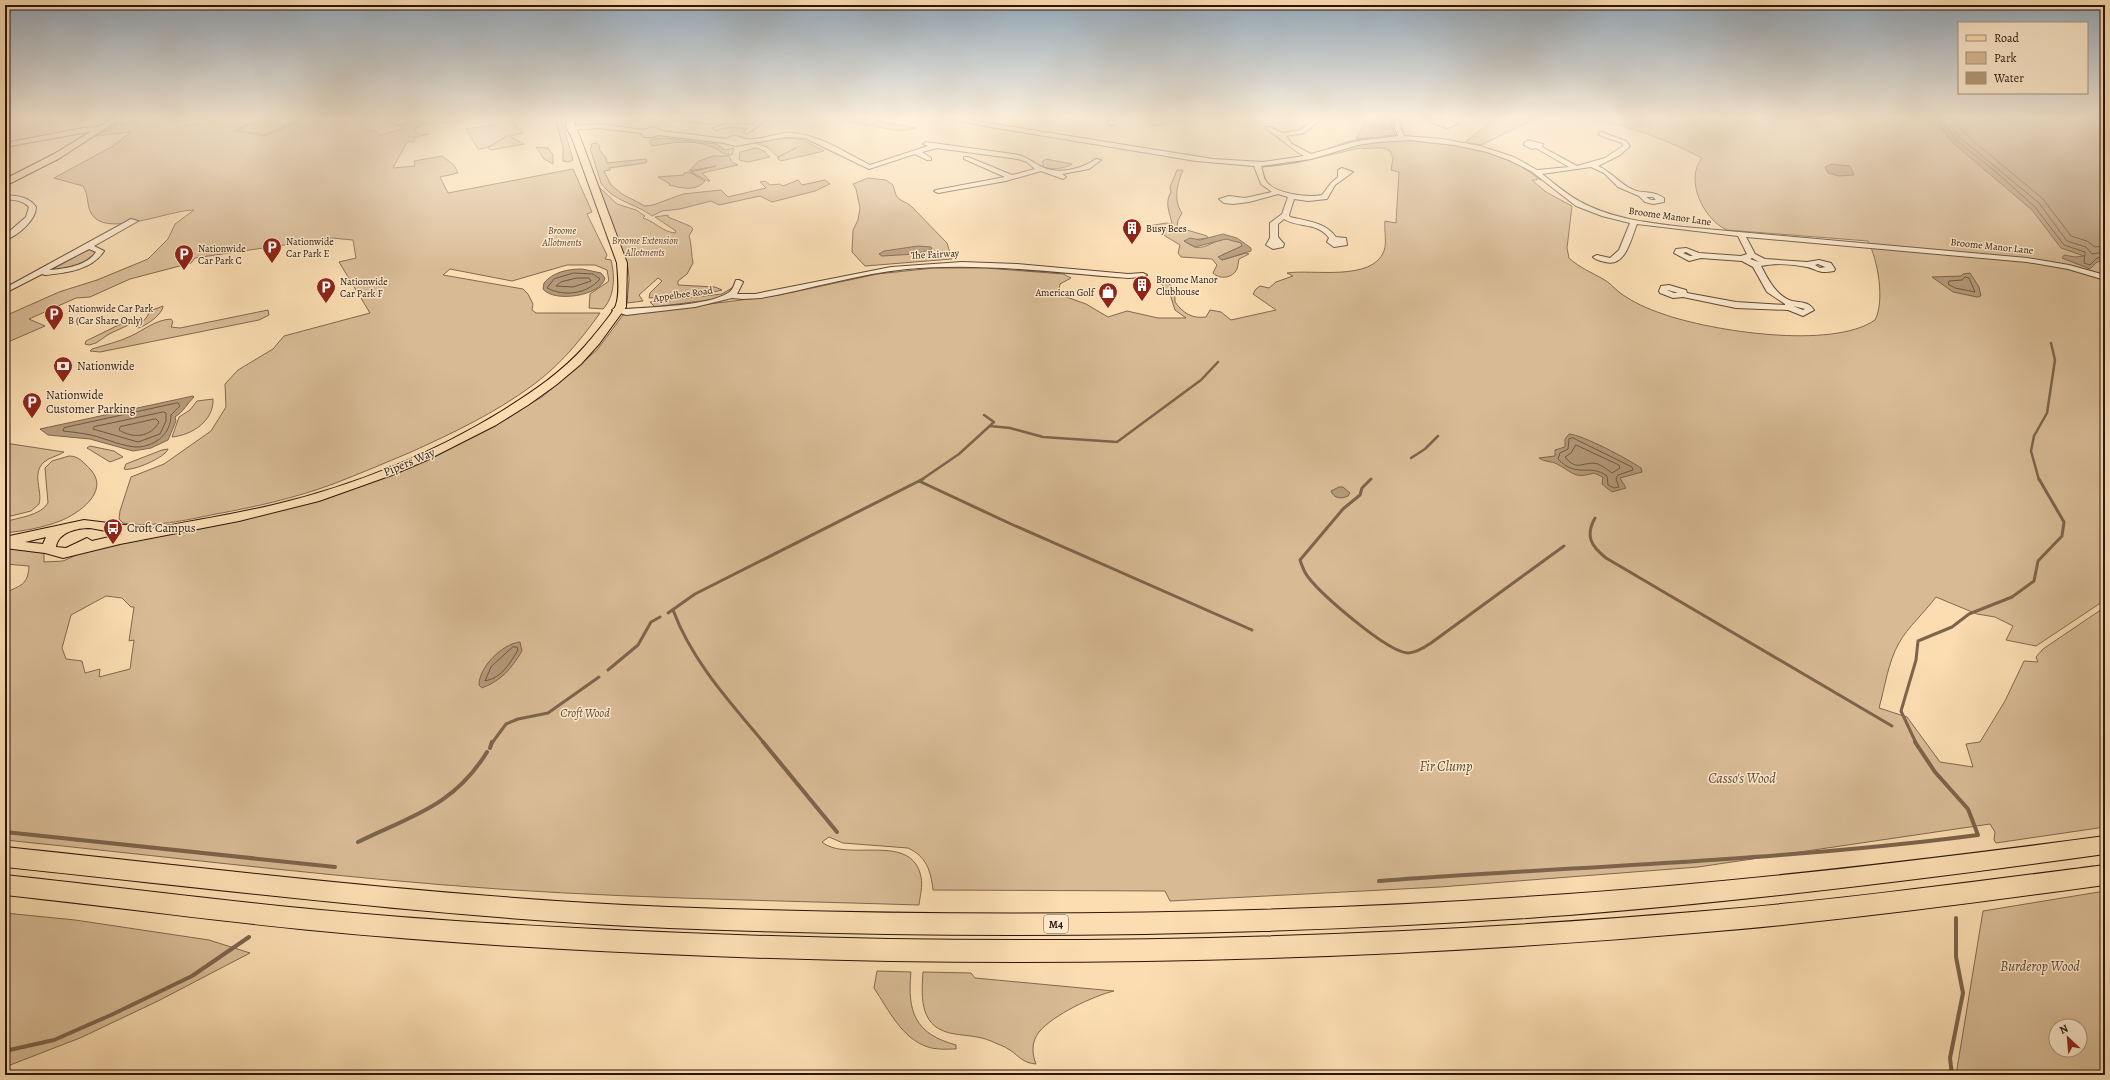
<svg xmlns="http://www.w3.org/2000/svg" width="2110" height="1080" viewBox="0 0 2110 1080" font-family="Alegreya,serif">
<style>
.green{fill:#d8bb95;stroke:#826850;fill-rule:evenodd}
.water{fill:#b49978;stroke:#7d644c}
.lines{fill:none;stroke-linecap:round;stroke-linejoin:round}
.shore{stroke:#705741;stroke-width:1}
.stream-far2{stroke:#7d644c;stroke-width:2.5}
.stream-far1{stroke:#7d644c;stroke-width:3}
.stream{stroke:#7d644c;stroke-width:4}
.minor-casing{stroke:#5f4734;stroke-width:2}
.major-casing{stroke:#2b150a;stroke-width:2}
.highway-casing{stroke:#2b150a;stroke-width:2}
.minor{fill:#fce9cc;fill-rule:evenodd}
.major{fill:#fbddb1;fill-rule:evenodd}
.highway{fill:#fbddb1;fill-rule:evenodd}
.labels{text-anchor:middle;dominant-baseline:central;stroke-width:3;stroke-linejoin:round;paint-order:stroke}
.far-street-label{font-size:10px;fill:#2b150a;stroke:#fce9cc}
.far-poi-label{font-size:10px;fill:#2b150a;stroke:#fce9cc;text-anchor:start}
.far-park-label{font-size:10px;font-style:italic;fill:#5f4734;stroke:#fce9cc}
.shield{fill:#fce9cc;stroke:#6a5544;stroke-width:1}
.shield-label{font-size:11px;font-weight:bold;fill:#2b150a}
.poi-label{font-size:12px;fill:#2b150a;stroke:#fce9cc;text-anchor:start}
.street-label{font-size:12px;fill:#2b150a;stroke:#fce9cc}
.park-label{font-size:12px;font-style:italic;fill:#5f4734;stroke:#fce9cc}
.near-park-label{font-size:14px;font-style:italic;fill:#5f4734;stroke:#fce9cc}
</style>
<rect width="100%" height="100%" fill="#fbddb1"/>
<filter id="stains"><feTurbulence type="fractalNoise" baseFrequency=".005" numOctaves="4"/><feColorMatrix values="0 0 0 0 .2 0 0 0 0 .09 0 0 0 0 .02 0 0 0 .5 -.17"/></filter>
<radialGradient id="worn" r=".72"><stop offset=".6" stop-color="#630" stop-opacity="0"/><stop offset="1" stop-color="#630" stop-opacity=".3"/></radialGradient>
<path class="green" d="M152 117H198L174 122 179 127 228 117H264L233 131 264 136 305 119 308 120 311 117H373L375 118 359 122 368 131 374 130 380 135 402 129 400 127 407 125 406 123 416 117H486L438 124 436 122 421 125 415 129 418 134H429L414 138 415 141 407 142 393 168 415 166 414 161 442 156 454 165 458 173 440 177 448 193 573 169 592 212 587 214 607 255 605 259 611 260C615 276 615 296 603 309L589 308 590 294 609 281 607 270 595 265H567L512 281 450 269 443 275 523 289 528 294 533 304 532 310 536 313H600C580 341 560 365 533 385 495 413 453 433 411 452 385 463 359 474 333 484 295 498 255 507 216 514 187 520 152 528 123 523L119 519 120 511 131 477 164 464 211 431 226 407 225 384 238 370 273 349 284 336 370 313 339 262 356 258 353 240 332 238 195 258 191 263 130 279 90 297 76 298 29 319 45 326 8 342 5 341V325L7 324 5 323V316L59 292 97 280 148 259 168 239 175 224 194 210C171 210 113 235 95 218 85 209 90 196 83 186L54 178 113 146 131 132 96 136 113 124H117L103 133 119 124Z
M269 117H306L265 135 237 130Z
M496 117H508L523 133 510 136 524 144 491 150 488 148 508 136H507L486 148 478 149 466 129 499 124Z
M555 117H561L573 160 569 162 563 161V148Z
M859 117 916 128 901 131 848 122 853 118Z
M1151 117H1200L1154 126 1149 124Z
M1368 117H1394L1391 124 1395 135 1385 136H1397L1314 154 1346 142 1374 137 1356 139Z
M1498 117H1547L1535 119 1481 145 1465 142Z
M1566 117H2105V600L2036 646 2006 640 2013 626 1995 617 1977 614 1936 597C1925 612 1907 628 1899 643 1888 662 1885 687 1879 708L1907 717 1940 762 1973 767 1966 744 1980 742 2005 701 2024 661 2038 662 2036 657 2043 649 2105 607V827L1996 843 1994 840 1995 832 1990 824 1698 867 1440 887 1170 901 1165 891 933 890C931 871 926 856 908 848L843 843 829 837 822 842C847 863 912 831 921 877 923 886 920 896 919 905 761 900 603 898 445 885 298 873 152 855 5 840V593C21 585 28 585 29 566L5 564V548L44 553V562L63 561 90 549 214 526 334 495 445 451 542 397 597 350 623 315 780 295 877 274 934 268H986L1063 274 1071 278 1060 284 1058 294 1086 304 1108 317 1127 311 1158 318H1186L1175 310 1169 291 1159 282C1174 282 1175 290 1175 302 1183 313 1192 319 1206 317L1210 310 1221 312 1231 320 1276 310 1253 294 1256 289 1260 286 1269 288 1276 282 1293 276 1287 273C1313 269 1372 282 1384 251 1387 243 1384 230 1385 221L1396 223 1399 172 1391 170 1393 158 1390 151C1382 145 1369 150 1360 148 1327 155 1296 165 1262 167L1295 163 1370 142 1402 140 1471 147 1488 152 1519 165 1541 180 1537 178V180H1532L1546 192 1572 206 1567 248 1569 258C1580 268 1591 272 1603 279 1609 282 1614 288 1619 292 1632 302 1648 309 1663 314 1711 331 1832 350 1875 320 1885 301 1878 260 1868 241L1727 230C1704 220 1684 180 1702 158 1661 137 1613 119 1566 117ZM106 596 122 598 131 607H134L129 641 134 640 130 669 99 677 100 669 85 673 82 661 66 659 62 648 71 615Z
M664 138 716 144 725 150 734 148 732 155C719 154 720 149 710 146 690 139 671 143 652 146L650 142 652 139Z
M792 138 803 140 824 151 781 161 777 158 796 148 778 157 767 147 755 143 777 139Z
M597 143 600 146 599 149 606 158 607 163 646 159 647 162 645 163 609 168 610 170 604 171 611 185 622 194 645 206 653 205 683 194 721 190 728 197 766 188 760 182 765 181 770 185 780 184 783 186 798 180 802 185 825 180 830 184 815 191 772 202 760 196 719 205 711 201 680 209 662 211 652 216C635 203 614 202 601 183L590 148 592 147 591 144Z
M536 147 548 148 553 155V164L544 159Z
M756 148 764 151 770 157 748 162 739 160 740 152Z
M713 156H729L732 162 738 165 702 173 710 181H708L691 172 716 166 689 171 699 161Z
M1046 159 1072 164C1063 170 1050 169 1041 167L1044 165 1042 162Z
M1177 170H1183C1177 184 1173 200 1182 213L1178 220 1177 227 1207 236 1208 238 1184 241C1187 243 1192 246 1195 247 1211 250 1219 231 1241 243L1242 246 1222 255V260L1246 253 1249 254 1239 259C1238 263 1238 266 1237 269 1233 278 1220 280 1213 273L1217 265 1212 259 1181 257 1178 253 1180 245 1149 226 1166 223 1172 224C1170 212 1164 204 1171 192L1170 187Z
M689 172 705 181C696 192 681 188 669 185L670 184 658 177 684 175V173Z
M868 178 886 180 893 185 896 195 899 199 910 205 947 243 952 259 865 266 852 252 853 230 858 220 860 208 856 189 853 184Z
M598 186 617 204 636 210 645 216 643 218C654 221 663 232 675 233L676 231 655 217 668 215V217L690 226 693 229 689 236C692 245 691 254 693 263L687 274 678 281V285L715 287 722 290 710 293 649 298 650 293 662 281 658 278 639 295 643 301 627 303 629 279 628 268Z
M88 249H92L97 252C88 261 64 274 51 269Z
M735 286 730 293 716 299 655 307 650 302 722 294Z
M163 306C163 314 145 327 137 328L147 317 150 311Z
M268 310 269 315 259 320 100 352 90 351 92 349C104 345 119 342 131 336 144 330 155 320 171 319L173 322 171 327 180 328Z
M133 318 137 321 109 334 96 343 89 345 85 344 86 341Z
M213 399C214 421 192 435 172 437L179 417 190 410 197 401Z
M5 443 64 452C58 456 50 457 44 462 31 474 43 491 39 504L31 511 11 516 5 510Z
M90 446 114 451 123 457 110 462 87 448Z
M168 449C166 457 132 472 124 469L126 464 162 450Z
M69 456C79 456 84 463 91 470 110 492 78 514 60 521 42 528 23 531 5 533V522C19 517 40 516 48 503L45 468 52 461Z
M2105 891V1075H1956L1983 911ZM2056 1026H2080V1050H2056Z
M5 913 75 920 209 940 250 953 158 1001 80 1038 5 1067Z
M877 971 911 972C907 1012 915 1034 956 1045V1049C947 1049 937 1050 928 1047 902 1039 888 1009 874 988Z
M923 972 971 973 975 978 1114 991C1093 996 1053 1015 1039 1032 1031 1042 1032 1054 1036 1064 1023 1063 1020 1057 1010 1050 1004 1046 997 1044 991 1041 979 1036 968 1036 955 1034 920 1029 921 1000 923 972Z"/>
<path class="water" d="M1944 117H2105V261L2097 262 2090 269 2062 258 2064 255 2075 257 2084 256 2061 248 2032 210 1953 143 1939 125Z
M1831 164 1850 166 1854 175 1839 176 1828 173 1825 167Z
M1223 234 1237 238 1251 248V251L1222 260 1218 257 1242 246 1241 243 1226 239 1195 247 1184 241 1190 238 1200 240Z
M918 246 931 247 932 249 916 254 882 256 879 254 884 251Z
M582 269 601 273 605 278C601 296 554 303 543 289L544 283C553 272 568 269 582 269Z
M1970 273 1979 287 1981 296 1977 297 1953 292 1932 277 1961 276 1963 274Z
M193 396 194 397C187 404 183 412 175 417L176 421 168 440 151 448 133 451 90 439 48 435 40 429Z
M1569 434C1583 435 1628 459 1641 468L1642 472 1620 478 1626 488 1612 492 1602 484 1603 477 1594 473C1574 479 1574 473 1557 464 1551 461 1545 462 1539 458L1555 456V450L1565 447V439Z
M1339 487H1343L1350 493 1348 496C1342 499 1334 499 1331 491Z
M520 642 522 651C511 669 502 680 482 688L479 685C479 667 502 644 520 642Z"/>
<g class="lines">
<path class="shore" d="M1947 117 1945 125 1956 140 1995 171 2035 207 2064 245 2085 252 2084 263 2090 265 2097 258 2105 257
M1952 117 1950 125 1959 137 2039 203 2067 241 2086 247 2092 254 2105 252
M1958 117 1957 124 1971 139 2043 199 2071 236 2087 241 2095 247 2105 246
M574 273 593 274 600 279C587 294 564 297 547 288L554 279Z
M1965 277 1969 278 1975 292 1955 288 1948 284 1949 281 1962 280Z
M577 278H589L591 281 573 287 556 286 561 282Z
M178 403 180 406 171 415C171 433 157 445 139 447 127 448 104 438 91 435 82 433 72 432 63 431L64 428Z
M164 412 166 413V421L160 434 138 442 93 429 94 427Z
M156 419 159 422C151 437 133 439 119 430L120 427Z
M1573 438 1632 467 1633 470 1618 475 1616 479 1619 487 1614 488 1608 485 1607 476C1589 463 1577 479 1558 459L1560 453 1568 449 1569 439Z
M1576 445 1619 465 1620 468 1612 473C1608 470 1603 466 1598 464 1584 460 1578 473 1565 457L1571 453Z
M513 647H517L518 650C510 663 502 678 485 681L491 667Z"/>
<path class="stream-far2" d="M990 426 1010 428 1043 437 1117 442 1201 380 1218 362
M1411 458 1425 449 1438 436
M921 480 959 454 994 422 984 415
M2039 480 2031 451 2034 436 2047 413 2055 360 2051 343"/>
<path class="stream-far1" d="M1371 479 1362 488 1360 495 1343 509 1300 560C1302 566 1304 572 1308 577 1322 595 1387 652 1408 653 1416 653 1425 647 1431 643L1564 546
M919 481 923 479
M1595 518C1585 536 1591 546 1606 558L1892 726
M673 610C692 661 729 701 764 743
M668 613 695 594 919 481 1011 524 1252 630
M608 670 638 645 651 622 660 617
M492 743 506 724 518 719 548 713 599 677
M1916 743 1901 711 1916 660 1918 641 1952 627 1969 614 2012 597 2034 581 2038 561 2062 536 2064 522 2039 479"/>
<path class="stream" d="M763 742 837 832
M490 748 492 742
M5 832 335 867
M358 842C411 816 454 806 487 752
M1379 881C1579 866 1779 861 1978 835L1968 809 1935 772 1915 742
M5 1051 54 1040 111 1015 192 976 249 937
M1952 1075 1950 1058 1963 993 1956 957V918"/>
<defs>
<path id="minor" d="M397 117H403L411 120 400 125 387 122 391 118Z
M635 117H642L636 121 633 119Z
M647 117H657L654 119Z
M671 117 711 120 714 122 711 124 673 120 670 118Z
M759 117H765L766 120 747 134 744 132 748 128 729 127 716 130 713 128 729 123 752 125 760 119Z
M940 117H951L1213 159 1263 162 1304 156C1290 148 1280 137 1266 129V127H1270L1283 133 1300 130 1315 119 1332 117 1319 121 1304 133 1286 136 1292 144 1311 154 1357 141 1398 136 1394 125 1397 117H1403L1400 125 1404 136 1442 139 1480 146 1514 157 1537 170 1569 167 1536 148 1532 149 1524 145V143L1528 140 1543 144 1542 147 1577 166 1605 158 1623 146 1622 143 1599 135V133L1601 132 1626 141 1630 146 1620 155 1598 166C1614 173 1625 191 1643 192 1652 193 1656 193 1664 198V202L1653 204 1645 202 1639 196 1618 187 1604 173 1591 167 1542 174C1554 183 1566 194 1579 201 1611 219 1649 223 1684 227L2027 258 2069 265 2105 275V280L2068 269 2027 262 1746 237 1755 254 1765 259 1807 262 1819 260 1831 263 1835 269 1834 271C1818 274 1819 270 1807 267 1792 264 1774 263 1761 266 1768 279 1776 296 1792 301 1801 303 1808 301 1814 310L1803 316 1788 310 1736 308 1683 297 1673 298 1660 293 1659 291 1661 286 1669 285 1686 290 1687 293 1736 302 1785 305V304L1767 292 1753 267 1742 261 1701 258 1689 261 1674 253 1676 249 1686 248 1699 253 1741 256 1747 254 1738 236 1637 224C1631 238 1626 268 1605 262 1601 261 1596 260 1593 257L1597 255 1610 258 1619 250 1630 223 1602 216 1576 206 1531 171 1509 160 1487 152 1454 145 1410 140 1378 142 1358 145 1311 159 1261 166C1263 171 1263 177 1266 181 1274 194 1308 198 1322 195L1331 183 1338 177V170L1342 168 1353 172 1335 185 1327 199 1308 201 1294 199 1289 215 1290 217C1307 221 1325 222 1336 237L1346 238 1347 245 1334 247 1327 242 1329 238C1318 222 1298 228 1284 219L1278 224V237L1284 244 1283 247 1273 249 1266 245 1270 238V223L1282 214 1288 197 1278 194 1249 202 1233 204 1224 203 1219 199 1229 196 1245 198 1272 192 1261 184 1254 166 1196 161 990 127ZM1646 197H1653L1656 200H1651ZM1686 252 1693 256H1690L1683 253ZM1752 258 1759 262 1750 259ZM1818 264 1825 267H1826L1820 268 1815 265ZM1667 290H1668L1678 293H1674ZM1793 306 1805 309 1803 310Z
M1065 117H1074L1071 119Z
M1108 117H1114V125H1110L1107 120Z
M1427 117H1445L1459 124 1447 128 1430 122Z
M599 124 644 130 653 127 662 131 727 139C735 132 739 138 747 139 755 141 776 134 786 133 816 132 844 152 870 165L928 146 923 144 926 142 1019 155C1028 158 1034 163 1042 167 1059 175 1081 169 1096 159L1101 160 1089 169 1062 174 1066 177 1063 179 1041 171 1006 181 938 193 934 191 936 190 1005 177 964 159V157H968L1012 175 1035 169 1027 162 1018 159 937 148 922 152 931 158V160H927L915 154 869 169 805 138 786 137 735 146 724 143 658 135 653 137H644L641 133 599 128 571 130 568 128 571 126ZM734 140H739L732 141Z
M83 128 101 127 104 129 5 147V143Z
M5 195C17 196 28 196 36 207 36 220 18 236 5 240V235L26 217 29 207C23 200 14 200 5 199Z
M131 219 138 221 94 246 104 251C92 270 66 273 45 275L42 274 5 293V288ZM89 249 96 252C87 266 64 269 49 270Z
M962 262 1017 264 1128 274 1143 273 1147 275 1143 277 1128 278C1055 273 981 262 907 269 858 274 810 289 761 298L743 299 732 298 695 307 626 315 612 310 616 307 626 309C652 307 707 306 728 293 733 290 734 285 736 280H739L743 282 737 294H755L891 267Z"/>
<path id="major" d="M114 117H123L60 158 5 186V179L54 154Z
M567 117H575V127L580 137 627 263 626 307 599 344 581 364 556 385 528 405 496 425 427 460 392 475 319 501 239 521 120 544 63 558 45 553 5 548V537L84 520 141 527 143 530C186 522 230 515 273 505 353 486 432 454 502 411 532 392 561 373 585 346 591 339 614 312 616 305 620 293 618 276 617 263L572 138 566 127ZM90 528 122 534 92 541 87 538 66 548 56 547C58 532 77 528 90 528ZM46 537 43 544 25 542Z"/>
<path id="highway" d="M2105 836V854C1927 879 1748 901 1569 915 1269 937 969 940 669 928 447 918 226 890 5 867V847C226 870 447 898 669 907 969 918 1269 916 1568 894 1748 881 1927 860 2105 836Z
M2105 865V885C1972 903 1839 921 1706 932 1375 961 1043 969 711 956 577 951 443 943 310 930 208 920 107 906 5 895V875C107 886 208 899 310 909 443 922 578 929 711 934 1043 947 1375 939 1705 911 1839 900 1972 882 2105 865Z"/>
</defs>
<use href="#minor" class="minor-casing"/>
<use href="#major" class="major-casing"/>
<use href="#highway" class="highway-casing"/>
<use href="#minor" class="minor"/>
<use href="#major" class="major"/>
<use href="#highway" class="highway"/>
</g>
<linearGradient id="sky" x2="0" y2="1"><stop stop-color="#93a9bb"/><stop offset="0.44" stop-color="#fdf0dc"/><stop offset="1" stop-color="#fdf0dc" stop-opacity="0"/></linearGradient>
<rect width="2110" height="268" fill="url(#sky)"/>
<defs>
<symbol id="building-pin" viewBox="-11 -11 22 30"><path d="M0 17L-7.5 6A9.5 9.5 0 1 1 7.5 6Z" fill="#8f2418" stroke="#fce9cc"/><path d="M-4-6H4V6H1V3H-1V6H-4ZM-2.5-4.3h1.7v1.8h-1.7ZM.8-4.3h1.7v1.8H.8ZM-2.5-1h1.7V.8h-1.7ZM.8-1h1.7V.8H.8Z" fill="#fff"/></symbol>
<symbol id="parking-pin" viewBox="-11 -11 22 30"><path d="M0 17L-7.5 6A9.5 9.5 0 1 1 7.5 6Z" fill="#8f2418" stroke="#fce9cc"/><path d="M-3.5-5.5H1a3.5 3.5 0 0 1 0 7H-1V5.5H-3.5ZM-1-3.4V-.6H.8a1.4 1.4 0 0 0 0-2.8Z" fill="#fff"/></symbol>
<symbol id="shop-pin" viewBox="-11 -11 22 30"><path d="M0 17L-7.5 6A9.5 9.5 0 1 1 7.5 6Z" fill="#8f2418" stroke="#fce9cc"/><path d="M-5-2.5h2.3a2.7 3.5 0 0 1 5.4 0H5L5.5 6h-11ZM-1.5-2.5h3a1.5 2.3 0 0 0-3 0Z" fill="#fff"/></symbol>
<symbol id="bank-pin" viewBox="-11 -11 22 30"><path d="M0 17L-7.5 6A9.5 9.5 0 1 1 7.5 6Z" fill="#8f2418" stroke="#fce9cc"/><path d="M-6-4H6V4H-6ZM0-2.3a2.3 2.3 0 1 0 0 4.6a2.3 2.3 0 1 0 0-4.6Z" fill="#fff"/></symbol>
<symbol id="bus-pin" viewBox="-11 -11 22 30"><path d="M0 17L-7.5 6A9.5 9.5 0 1 1 7.5 6Z" fill="#8f2418" stroke="#fce9cc"/><path d="M-5-6H5V4H4V6H2V4H-2V6H-4V4H-5ZM-3.5-4V0h7V-4ZM-3.5 1.2v1.5H-2V1.2ZM2 1.2v1.5H3.5V1.2Z" fill="#fff"/></symbol>
</defs>
<g fill-rule="evenodd">
<use href="#building-pin" x="1121" y="217" width="22" height="30"/>
<use href="#parking-pin" x="261" y="236" width="22" height="30"/>
<use href="#parking-pin" x="173" y="243" width="22" height="30"/>
<use href="#building-pin" x="1131" y="274" width="22" height="30"/>
<use href="#parking-pin" x="315" y="276" width="22" height="30"/>
<use href="#shop-pin" x="1097" y="281" width="22" height="30"/>
<use href="#parking-pin" x="43" y="303" width="22" height="30"/>
<use href="#bank-pin" x="52" y="355" width="22" height="30"/>
<use href="#parking-pin" x="21" y="391" width="22" height="30"/>
<use href="#bus-pin" x="102" y="517" width="22" height="30"/>
</g>
<g class="labels">
<g class="far-street-label">
<text transform="translate(1670 216) rotate(8)">Broome Manor Lane</text>
<text transform="translate(1992 246) rotate(6)">Broome Manor Lane</text>
<text transform="translate(935 254) rotate(-3)">The Fairway</text>
<text transform="translate(683 294) rotate(-8)">Appelbee Road</text>
</g>
<g class="far-poi-label">
<text x="1146" y="228">Busy Bees</text>
<text x="286" y="241">Nationwide<tspan x="286" dy="12">Car Park E</tspan></text>
<text x="198" y="248">Nationwide<tspan x="198" dy="12">Car Park C</tspan></text>
<text x="1156" y="279">Broome Manor<tspan x="1156" dy="12">Clubhouse</tspan></text>
<text x="340" y="281">Nationwide<tspan x="340" dy="12">Car Park F</tspan></text>
<text x="1094" y="292" text-anchor="end">American Golf</text>
<text x="68" y="308">Nationwide Car Park<tspan x="68" dy="12">B (Car Share Only)</tspan></text>
</g>
<g class="far-park-label">
<text x="562" y="230">Broome<tspan x="562" dy="12">Allotments</tspan></text>
<text x="645" y="240">Broome Extension<tspan x="645" dy="12">Allotments</tspan></text>
</g>
<rect class="shield" x="1044" y="915" width="24" height="18" rx="3"/>
<g class="shield-label">
<text x="1056" y="924">M4</text>
</g>
<g class="poi-label">
<text x="77" y="366">Nationwide</text>
<text x="46" y="395">Nationwide<tspan x="46" dy="14">Customer Parking</tspan></text>
<text x="127" y="528">Croft Campus</text>
</g>
<g class="street-label">
<text transform="translate(409 462) rotate(-23)">Pipers Way</text>
</g>
<g class="park-label">
<text x="585" y="713">Croft Wood</text>
</g>
<g class="near-park-label">
<text x="1446" y="766">Fir Clump</text>
<text x="1742" y="778">Casso's Wood</text>
<text x="2040" y="966">Burderop Wood</text>
</g>
</g>
<rect width="2110" height="1080" fill="none" stroke="#fbddb1" stroke-width="20"/>
<rect x="6" y="6" width="2098" height="1068" fill="none" stroke="#2b150a" stroke-width="2"/>
<rect x="10" y="10" width="2090" height="1060" fill="none" stroke="#2b150a"/>
<rect x="1958" y="22" width="130" height="72" fill="#fce9cc" stroke="#a8947e"/>
<rect x="1966" y="35" width="20" height="6" fill="#fbddb1" stroke="#a8947e"/>
<text x="1994" y="42" font-size="12" fill="#2b150a">Road</text>
<rect x="1966" y="52" width="20" height="12" fill="#d8bb95" stroke="#a8947e"/>
<text x="1994" y="62" font-size="12" fill="#2b150a">Park</text>
<rect x="1966" y="72" width="20" height="12" fill="#b49978" stroke="#a8947e"/>
<text x="1994" y="82" font-size="12" fill="#2b150a">Water</text>
<g transform="translate(2068 1038) rotate(334)"><circle r="19" fill="#fce9cc" stroke="#a8947e"/>
<path d="M0-3L7 15L0 10L-7 15Z" fill="#8f2418"/>
<text y="-6" font-size="11" font-weight="bold" text-anchor="middle" fill="#2b150a">N</text>
</g>
<rect width="100%" height="100%" filter="url(#stains)"/>
<rect width="100%" height="100%" fill="url(#worn)"/>
</svg>
